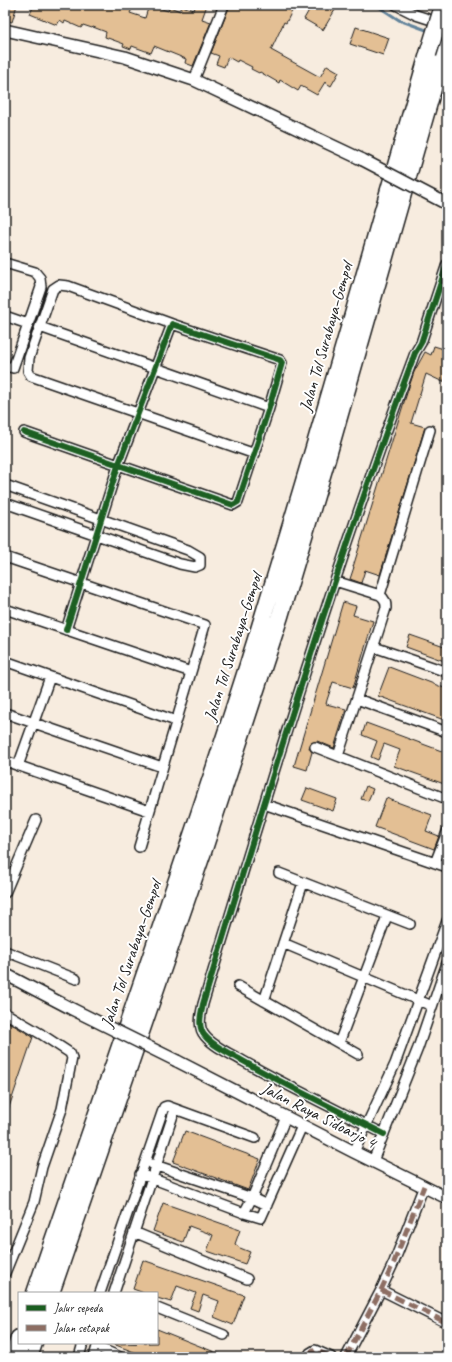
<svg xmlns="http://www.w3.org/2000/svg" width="452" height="1362" viewBox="0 0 452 1362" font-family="Caveat,sans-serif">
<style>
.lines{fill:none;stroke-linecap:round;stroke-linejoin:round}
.stream{stroke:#62839b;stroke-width:3}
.building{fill:#e3bf94;stroke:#1c1c1c}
.minor-casing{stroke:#1c1c1c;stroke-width:12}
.tertiary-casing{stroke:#1c1c1c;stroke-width:14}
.motorway-casing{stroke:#1c1c1c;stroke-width:19}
.minor{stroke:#fff;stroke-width:9}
.tertiary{stroke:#fff;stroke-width:11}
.motorway{stroke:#fff;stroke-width:16}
.tertiary-bridge-casing{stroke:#1c1c1c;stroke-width:14;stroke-linecap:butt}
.motorway-bridge-casing{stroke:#1c1c1c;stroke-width:19;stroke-linecap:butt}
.tertiary-bridge{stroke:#fff;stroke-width:11}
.motorway-bridge{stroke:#fff;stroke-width:16}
.quiet{stroke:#8d6e63;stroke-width:5;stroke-dasharray:10 5;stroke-linecap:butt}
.cycleway-casing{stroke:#fff;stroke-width:8}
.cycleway{stroke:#1b5e20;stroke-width:6}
.labels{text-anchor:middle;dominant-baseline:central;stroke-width:4;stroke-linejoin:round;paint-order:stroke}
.street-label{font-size:17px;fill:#1c1c1c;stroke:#fff}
</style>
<rect width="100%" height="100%" fill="#f7ecdf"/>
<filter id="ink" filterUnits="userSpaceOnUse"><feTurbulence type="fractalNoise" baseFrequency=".025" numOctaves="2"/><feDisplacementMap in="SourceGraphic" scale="8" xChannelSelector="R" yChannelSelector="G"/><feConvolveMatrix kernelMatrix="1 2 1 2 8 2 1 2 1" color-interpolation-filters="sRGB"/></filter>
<g filter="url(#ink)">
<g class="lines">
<path class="stream" d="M376 5 399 20 429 31"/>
</g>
<path class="building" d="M5 5H17L12 22 5 20Z
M34 5H120L132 9 130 13 145 18 149 5 168 11 170 7 180 11 182 6 194 10 196 5H207L202 19 211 22 193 66 185 63 186 59 154 46 151 53 132 46 131 49 123 46 124 44 105 37 106 32 93 27 92 28 83 25 81 28 65 21 64 23 60 20 57 25 30 14Z
M230 5H281L292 11 286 23 284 22 271 50 320 77 327 65 339 72 331 86 325 82 317 95 301 86 298 91 280 80 279 83 260 72 259 73 251 69 252 67 238 60 237 62 228 57 224 67 216 64 219 56 211 53Z
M312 5H338L323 30 304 19Z
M356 27 389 38 383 55 350 44Z
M434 346 447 350 444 361 447 363V374L443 382 426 374 411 423 425 427 380 575 365 570 361 583 350 579 354 567H353L405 399 414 372 425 352 431 355Z
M343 602 356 606 353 615 373 621 353 688 333 682 327 700 326 704 346 709 334 748 317 741 311 743 309 748 312 752 307 770 294 766Z
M410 635 447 648V662L406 647Z
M389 667 447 689V721L378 696Z
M366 723 447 753V785L394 766 400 750 384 744 378 760 371 757 377 741 362 735Z
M366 786 373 789 368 801 361 799Z
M307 788 337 799 333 811 302 800Z
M386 798 432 815 426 831 439 836 434 849 375 827Z
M5 1020 33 1037 6 1116H5Z
M185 1131 260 1159 248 1190 173 1162Z
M163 1203 240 1230 235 1244 240 1248 250 1252 245 1264 207 1251 213 1235 189 1226 183 1242 153 1231Z
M143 1260 244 1295 233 1325 214 1317 219 1301 203 1295 198 1311 190 1308 196 1293 177 1286 171 1302 157 1298V1293H144L133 1289Z
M157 1329 227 1357H147L113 1344 157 1343Z"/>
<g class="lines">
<defs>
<path id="minor" d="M396 5 416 15 447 25
M194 80 224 5
M5 263 35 272 40 278 41 287 13 368 5 366
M5 316 28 324
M172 324 68 286 59 285 53 289 29 358 28 371 31 376 255 454
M40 327 269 408
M24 432 233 505 238 502 269 408 282 363 280 360 172 324 118 466 66 630
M5 485 188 550 200 557V565L195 567 180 564 5 503
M5 557 205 625 139 847
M335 581 380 595C385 599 386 602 386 608L338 756
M380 595 430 430
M5 609 191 672
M374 647 447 672
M5 661 176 721
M357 699 447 732
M5 713 162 767
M315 747 447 799
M5 761 149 811
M18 766 50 677
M264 804 447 867
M435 863 447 832
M279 873 410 924
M5 893 36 820
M283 943 432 1006
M5 951 76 979
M238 986 358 1054
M264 1001 303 883
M5 1013 41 1034 70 1053 72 1058 62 1109 42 1167 34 1202 5 1273
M339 1043 387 916
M384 1134C337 1110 289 1087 243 1061 231 1054 214 1047 205 1036 197 1027 201 1014 203 1004 269 786 335 567 415 353L421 343 447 264
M354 1152 395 1064 447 921
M373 1161 418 1048 447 963
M152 1164 252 1198 267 1205
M140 1174 244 1213 261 1218 302 1126
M244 1213 252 1198 286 1117
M134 1232 247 1279
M381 1290 447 1323
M100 1293 164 1107 167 1106 255 1138
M114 1293 175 1109
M157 1308 224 1335
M97 1347 120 1357
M79 1357 83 1343
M94 1357 98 1343
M308 1357 310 1353 315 1350 331 1357
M346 1357 381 1290 394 1262 424 1186"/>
<path id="tertiary" d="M5 30 125 57 194 80 363 160
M5 974 72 1009
M177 1061 354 1152 447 1198"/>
<path id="motorway" d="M35 1293C106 1085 180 878 247 668 311 464 369 259 428 54
M51 1293 204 849 280 616 327 459 447 40
M13 1357 19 1338
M29 1357 34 1343"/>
</defs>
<use href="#minor" class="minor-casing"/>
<use href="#tertiary" class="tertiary-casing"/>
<use href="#motorway" class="motorway-casing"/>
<use href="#minor" class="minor"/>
<use href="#tertiary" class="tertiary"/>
<use href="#motorway" class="motorway"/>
<defs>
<path id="tertiary-bridge" d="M363 160 447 204
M72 1009 177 1061"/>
<path id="motorway-bridge" d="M428 54 443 6"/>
</defs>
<use href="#tertiary-bridge" class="tertiary-bridge-casing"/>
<use href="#motorway-bridge" class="motorway-bridge-casing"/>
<use href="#tertiary-bridge" class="tertiary-bridge"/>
<use href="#motorway-bridge" class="motorway-bridge"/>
<path class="quiet" d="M381 1290 447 1323
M308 1357 310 1353 315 1350 331 1357
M346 1357 381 1290 394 1262 424 1186"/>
<defs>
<path id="cycleway" d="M24 432 233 505 238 502 269 408 282 363 280 360 172 324 118 466 66 630
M384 1134C337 1110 289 1087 243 1061 231 1054 214 1047 205 1036 197 1027 201 1014 203 1004 269 786 335 567 415 353L421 343 447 264"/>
</defs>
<use href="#cycleway" class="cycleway-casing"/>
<use href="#cycleway" class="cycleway"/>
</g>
</g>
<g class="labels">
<g class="street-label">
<text transform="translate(326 337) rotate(-74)">Jalan Tol Surabaya–Gempol</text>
<text transform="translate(233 647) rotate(-72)">Jalan Tol Surabaya–Gempol</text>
<text transform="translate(131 954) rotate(-71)">Jalan Tol Surabaya–Gempol</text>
<text transform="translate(319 1115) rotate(27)">Jalan Raya Sidoarjo 4</text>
</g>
</g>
<rect width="452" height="1362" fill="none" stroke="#fff" stroke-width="20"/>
<rect x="10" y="10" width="432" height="1342" fill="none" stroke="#1c1c1c" stroke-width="1.5" filter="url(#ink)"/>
<rect x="18" y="1292" width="140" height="52" fill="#ffffff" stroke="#a4a4a4"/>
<rect x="26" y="1305" width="20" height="6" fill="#1b5e20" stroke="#a4a4a4"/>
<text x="54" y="1312" font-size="12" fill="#1c1c1c">Jalur sepeda</text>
<rect x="26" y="1325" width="20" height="6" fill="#8d6e63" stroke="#a4a4a4"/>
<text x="54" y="1332" font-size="12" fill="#1c1c1c">Jalan setapak</text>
</svg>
